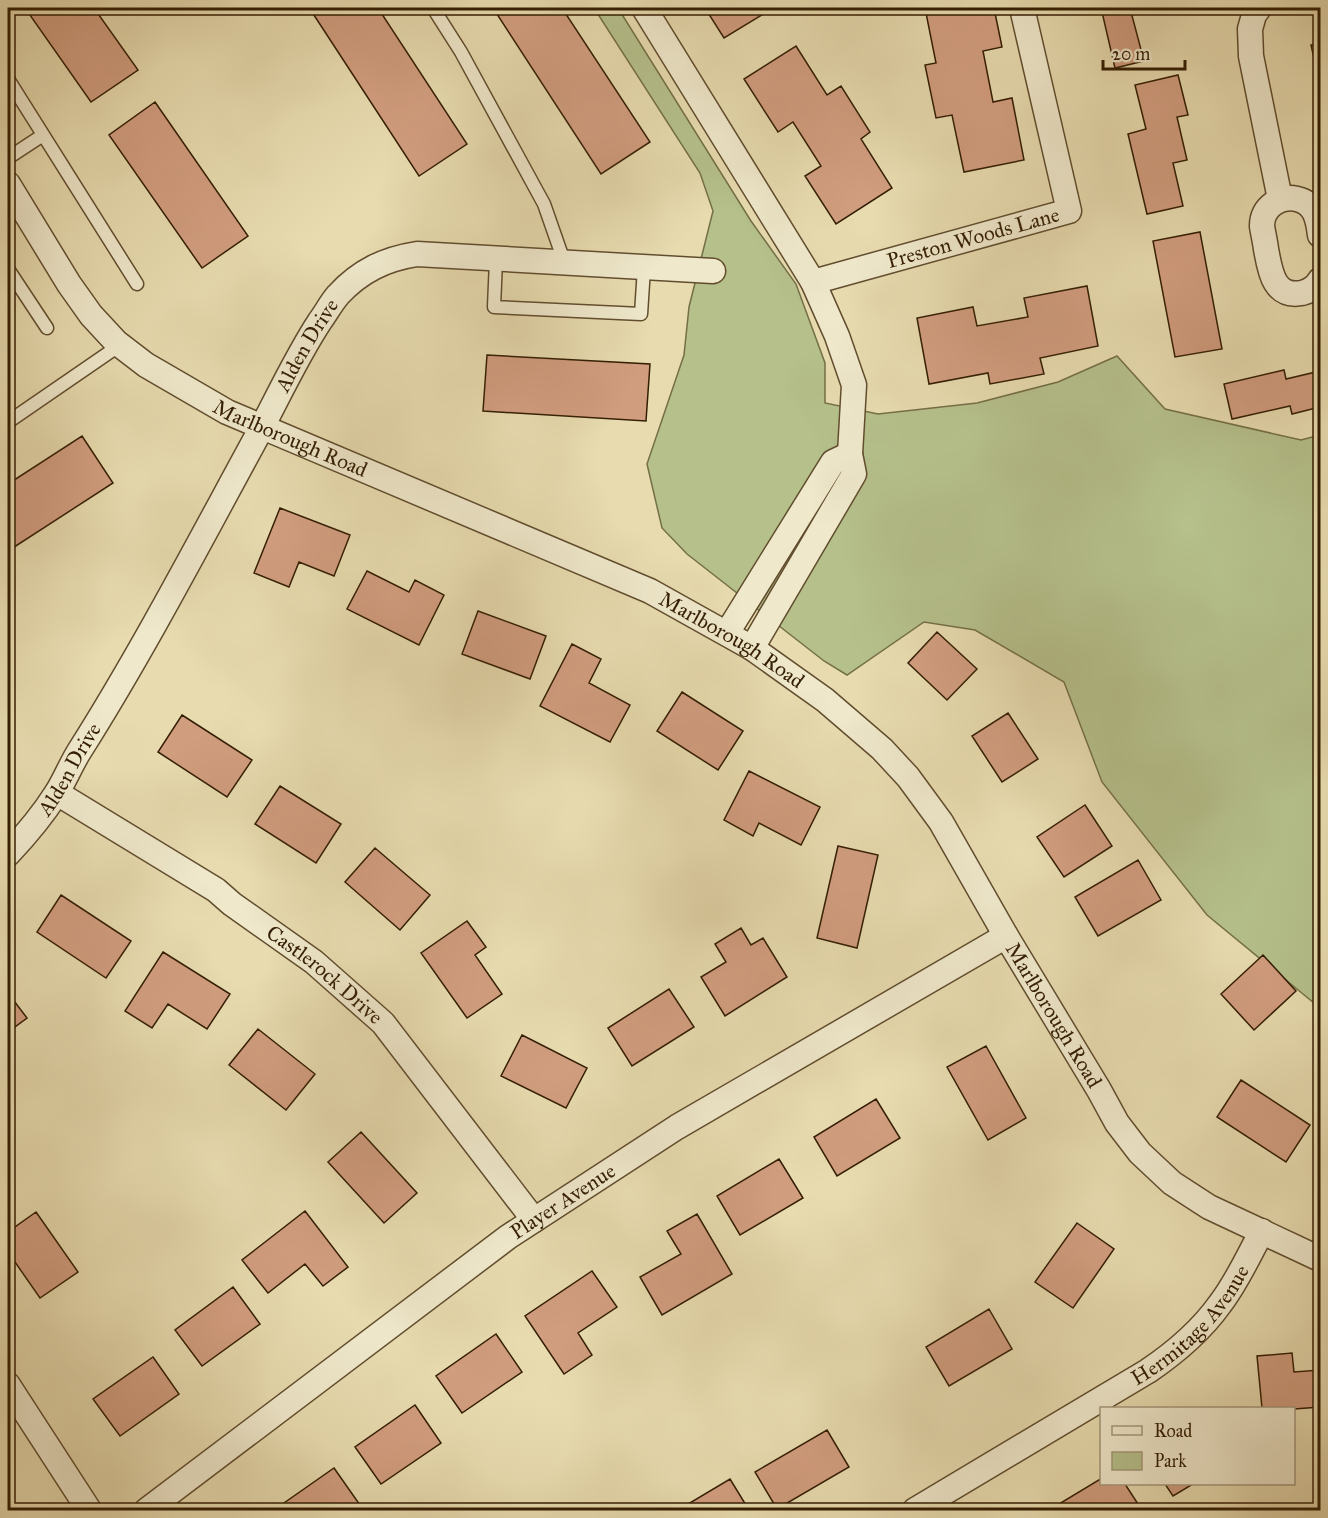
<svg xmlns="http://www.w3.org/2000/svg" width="1328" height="1518" viewBox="0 0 1328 1518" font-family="'IM FELL Great Primer',serif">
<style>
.green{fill:#b5c08b;stroke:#746f47;stroke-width:1.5}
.building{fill:#d19d7f;stroke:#341e03;stroke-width:1.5}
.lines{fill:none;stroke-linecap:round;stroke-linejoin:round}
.lane-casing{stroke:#614d2e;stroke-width:15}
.street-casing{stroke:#614d2e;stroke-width:27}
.lane{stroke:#efe8cb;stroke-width:12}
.street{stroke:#efe8cb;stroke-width:24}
.labels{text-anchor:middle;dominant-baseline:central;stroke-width:4.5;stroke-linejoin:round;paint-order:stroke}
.street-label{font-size:21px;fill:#341e03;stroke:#efe8cb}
</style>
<rect width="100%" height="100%" fill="#e7dbaf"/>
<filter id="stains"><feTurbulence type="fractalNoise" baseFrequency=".00333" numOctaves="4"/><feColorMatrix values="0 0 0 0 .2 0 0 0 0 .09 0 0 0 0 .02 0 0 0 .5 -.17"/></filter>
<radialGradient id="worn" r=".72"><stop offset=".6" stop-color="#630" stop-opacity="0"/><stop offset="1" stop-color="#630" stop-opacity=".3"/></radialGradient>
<path class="green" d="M594 8H618L751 221 796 284 825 363V403L878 414 977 403 1058 382 1117 356 1165 409 1301 440 1320 435V1008L1207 915 1102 782 1064 682 975 630 924 622 847 675 824 661 687 554 662 528 647 464 684 355 689 307 713 211 700 173Z"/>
<path class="building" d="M25 8H94L138 70 91 102Z
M311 8H378L467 144 419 176 310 9Z
M493 8H562L650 142 601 174Z
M705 8H773L724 38Z
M925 8H994L1002 47 983 51 993 102 1012 98 1024 160 964 172 952 115 936 118 925 65 936 63Z
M1109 8H1130L1144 61 1115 68 1102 12 1110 10Z
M1320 43V84L1311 45Z
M796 46 827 95 841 86 870 132 861 139 892 188 836 224 805 176 821 166 793 122 778 132 744 79Z
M1178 75 1188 115 1177 117 1187 160 1173 163 1183 206 1147 214 1128 134 1146 129 1135 85Z
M155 102 248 236 202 268 109 135Z
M1200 232 1222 349 1175 357 1153 241Z
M1087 286 1098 346 1040 358 1044 374 990 384 988 373 929 384 917 318 973 307 977 326 1028 317 1024 298Z
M487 355 650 364 646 421 483 411Z
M1284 370 1286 379 1320 371V407L1292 414 1290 406 1232 419 1224 384Z
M82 436 113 483 8 551V484Z
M280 508 350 535 334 576 299 562 289 587 254 573Z
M367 571 409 592 415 580 444 595 419 645 347 609Z
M478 611 546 636 530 679 462 654Z
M937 632 977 669 947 700 908 663Z
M572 644 601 659 589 683 630 705 610 742 540 706Z
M682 692 743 731 718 770 657 731Z
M1008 713 1038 759 1002 782 972 736Z
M182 715 252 760 227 797 158 752Z
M749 771 820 807 801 845 759 823 753 836 724 820Z
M280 786 341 824 316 863 255 824Z
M1085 805 1112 846 1064 877 1037 837Z
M838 846 878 855 857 948 817 938Z
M375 848 430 895 400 930 345 882Z
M1138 860 1161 900 1098 936 1075 897Z
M61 895 131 941 106 978 37 932Z
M467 921 486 947 475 955 502 994 467 1018 421 953Z
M741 928 751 945 763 938 787 977 725 1016 701 977 726 962 715 944Z
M163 952 230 994 207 1029 168 1004 152 1028 125 1011Z
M1263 955 1296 991 1254 1030 1221 994Z
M669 989 694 1027 632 1066 608 1028Z
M8 993 27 1018 8 1032Z
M258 1029 315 1074 286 1110 229 1065Z
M522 1035 587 1068 566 1108 501 1076Z
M986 1046 1026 1118 988 1140 947 1067Z
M1241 1080 1310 1125 1286 1162 1217 1117Z
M876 1099 900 1138 837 1176 814 1137Z
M361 1132 417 1193 384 1223 328 1162Z
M779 1159 803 1198 740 1235 717 1196Z
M305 1211 348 1267 323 1286 305 1264 268 1293 242 1260Z
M36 1212 78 1272 40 1298 8 1252V1232Z
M697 1214 732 1274 662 1315 640 1277 681 1254 667 1231Z
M1077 1223 1114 1249 1073 1308 1035 1282Z
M592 1271 617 1307 578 1333 592 1355 564 1374 525 1316Z
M233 1287 260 1324 202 1366 175 1330Z
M989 1309 1012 1349 949 1386 926 1347Z
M496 1334 522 1372 462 1413 436 1376Z
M1292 1353 1294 1372 1320 1370V1407L1294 1409 1262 1408 1257 1356Z
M153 1357 179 1394 120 1436 93 1399Z
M415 1405 441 1443 381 1484 355 1447Z
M827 1430 849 1467 777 1509 755 1472Z
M334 1468 360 1505 352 1510H274Z
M1102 1478V1484H1125L1140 1507 1135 1510H1056L1054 1507Z
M730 1479 749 1510H678Z
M1165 1484H1193L1173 1496Z"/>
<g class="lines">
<defs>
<path id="lane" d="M433 8 461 52 544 204 565 264
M8 79 137 284
M8 158 43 135
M496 260 494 307 641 314 644 268
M8 269 47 328
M8 422 120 345"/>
<g id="street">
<path id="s1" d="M644 8 813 282 1069 211 1022 8"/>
<path d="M1259 8 1254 15 1250 29 1251 56 1280 199"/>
<path id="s2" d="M8 184 69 284 91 315 116 342 146 365 227 412 650 591 752 648 825 700 882 749 908 777 941 822 1006 936 1099 1090 1117 1123 1140 1153 1172 1183 1209 1207 1320 1259"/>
<path d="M1320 235C1318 219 1315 203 1297 199 1280 195 1262 207 1262 226 1263 233 1265 241 1266 249 1270 270 1273 298 1302 293 1310 291 1316 287 1320 280"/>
<path d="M727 633 833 462 850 454"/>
<path d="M752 648 854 474 850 454 854 385 837 336 813 282"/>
<path id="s3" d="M57 793 216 890 232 904 314 962 383 1023 534 1220"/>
<path id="s4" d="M8 854C25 836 42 816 56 794 65 780 71 764 80 750 145 647 202 537 261 429 280 393 297 356 320 321 326 313 331 303 338 295 360 271 385 259 417 254L713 271"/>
<path d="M8 1385 89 1510"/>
<path id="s5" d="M147 1510 508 1237 677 1127 1006 936"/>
<path id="s6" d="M915 1510 1148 1371C1176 1352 1200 1332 1220 1304 1237 1282 1249 1255 1262 1231"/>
</g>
</defs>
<use href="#lane" class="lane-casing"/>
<use href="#street" class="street-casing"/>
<use href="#lane" class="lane"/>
<use href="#street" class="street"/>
</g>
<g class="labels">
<g class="street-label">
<text stroke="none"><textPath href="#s1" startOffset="488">Preston Woods Lane</textPath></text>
<text stroke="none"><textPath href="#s4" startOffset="591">Alden Drive</textPath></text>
<text stroke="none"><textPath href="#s2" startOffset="392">Marlborough Road</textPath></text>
<text stroke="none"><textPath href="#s2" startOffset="878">Marlborough Road</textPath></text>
<text stroke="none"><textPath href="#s4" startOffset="105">Alden Drive</textPath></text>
<text stroke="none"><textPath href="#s3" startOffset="324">Castlerock Drive</textPath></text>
<text stroke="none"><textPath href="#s2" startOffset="1382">Marlborough Road</textPath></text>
<text stroke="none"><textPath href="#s5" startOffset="518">Player Avenue</textPath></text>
<text stroke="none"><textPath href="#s6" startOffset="334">Hermitage Avenue</textPath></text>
</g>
</g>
<rect width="1328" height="1518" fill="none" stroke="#e7dbaf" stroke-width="30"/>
<rect x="9" y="9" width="1310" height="1500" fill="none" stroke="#341e03" stroke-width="3"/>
<rect x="15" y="15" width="1298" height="1488" fill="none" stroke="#341e03" stroke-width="1.5"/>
<rect x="1100" y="1407" width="195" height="78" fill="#efe8cb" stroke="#a4977b" stroke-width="1.5"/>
<rect x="1112" y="1426" width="30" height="9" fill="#efe8cb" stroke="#a4977b" stroke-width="1.5"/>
<text x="1154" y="1437" font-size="18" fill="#341e03">Road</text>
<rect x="1112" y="1452" width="30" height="18" fill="#b5c08b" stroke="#a4977b" stroke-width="1.5"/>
<text x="1154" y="1467" font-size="18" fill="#341e03">Park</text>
<path d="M1103 60v9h82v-9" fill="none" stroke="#341e03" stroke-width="3"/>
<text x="1112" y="60" font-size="18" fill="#341e03" stroke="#efe8cb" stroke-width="4.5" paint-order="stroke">20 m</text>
<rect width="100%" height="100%" filter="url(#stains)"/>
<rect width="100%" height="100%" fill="url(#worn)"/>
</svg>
